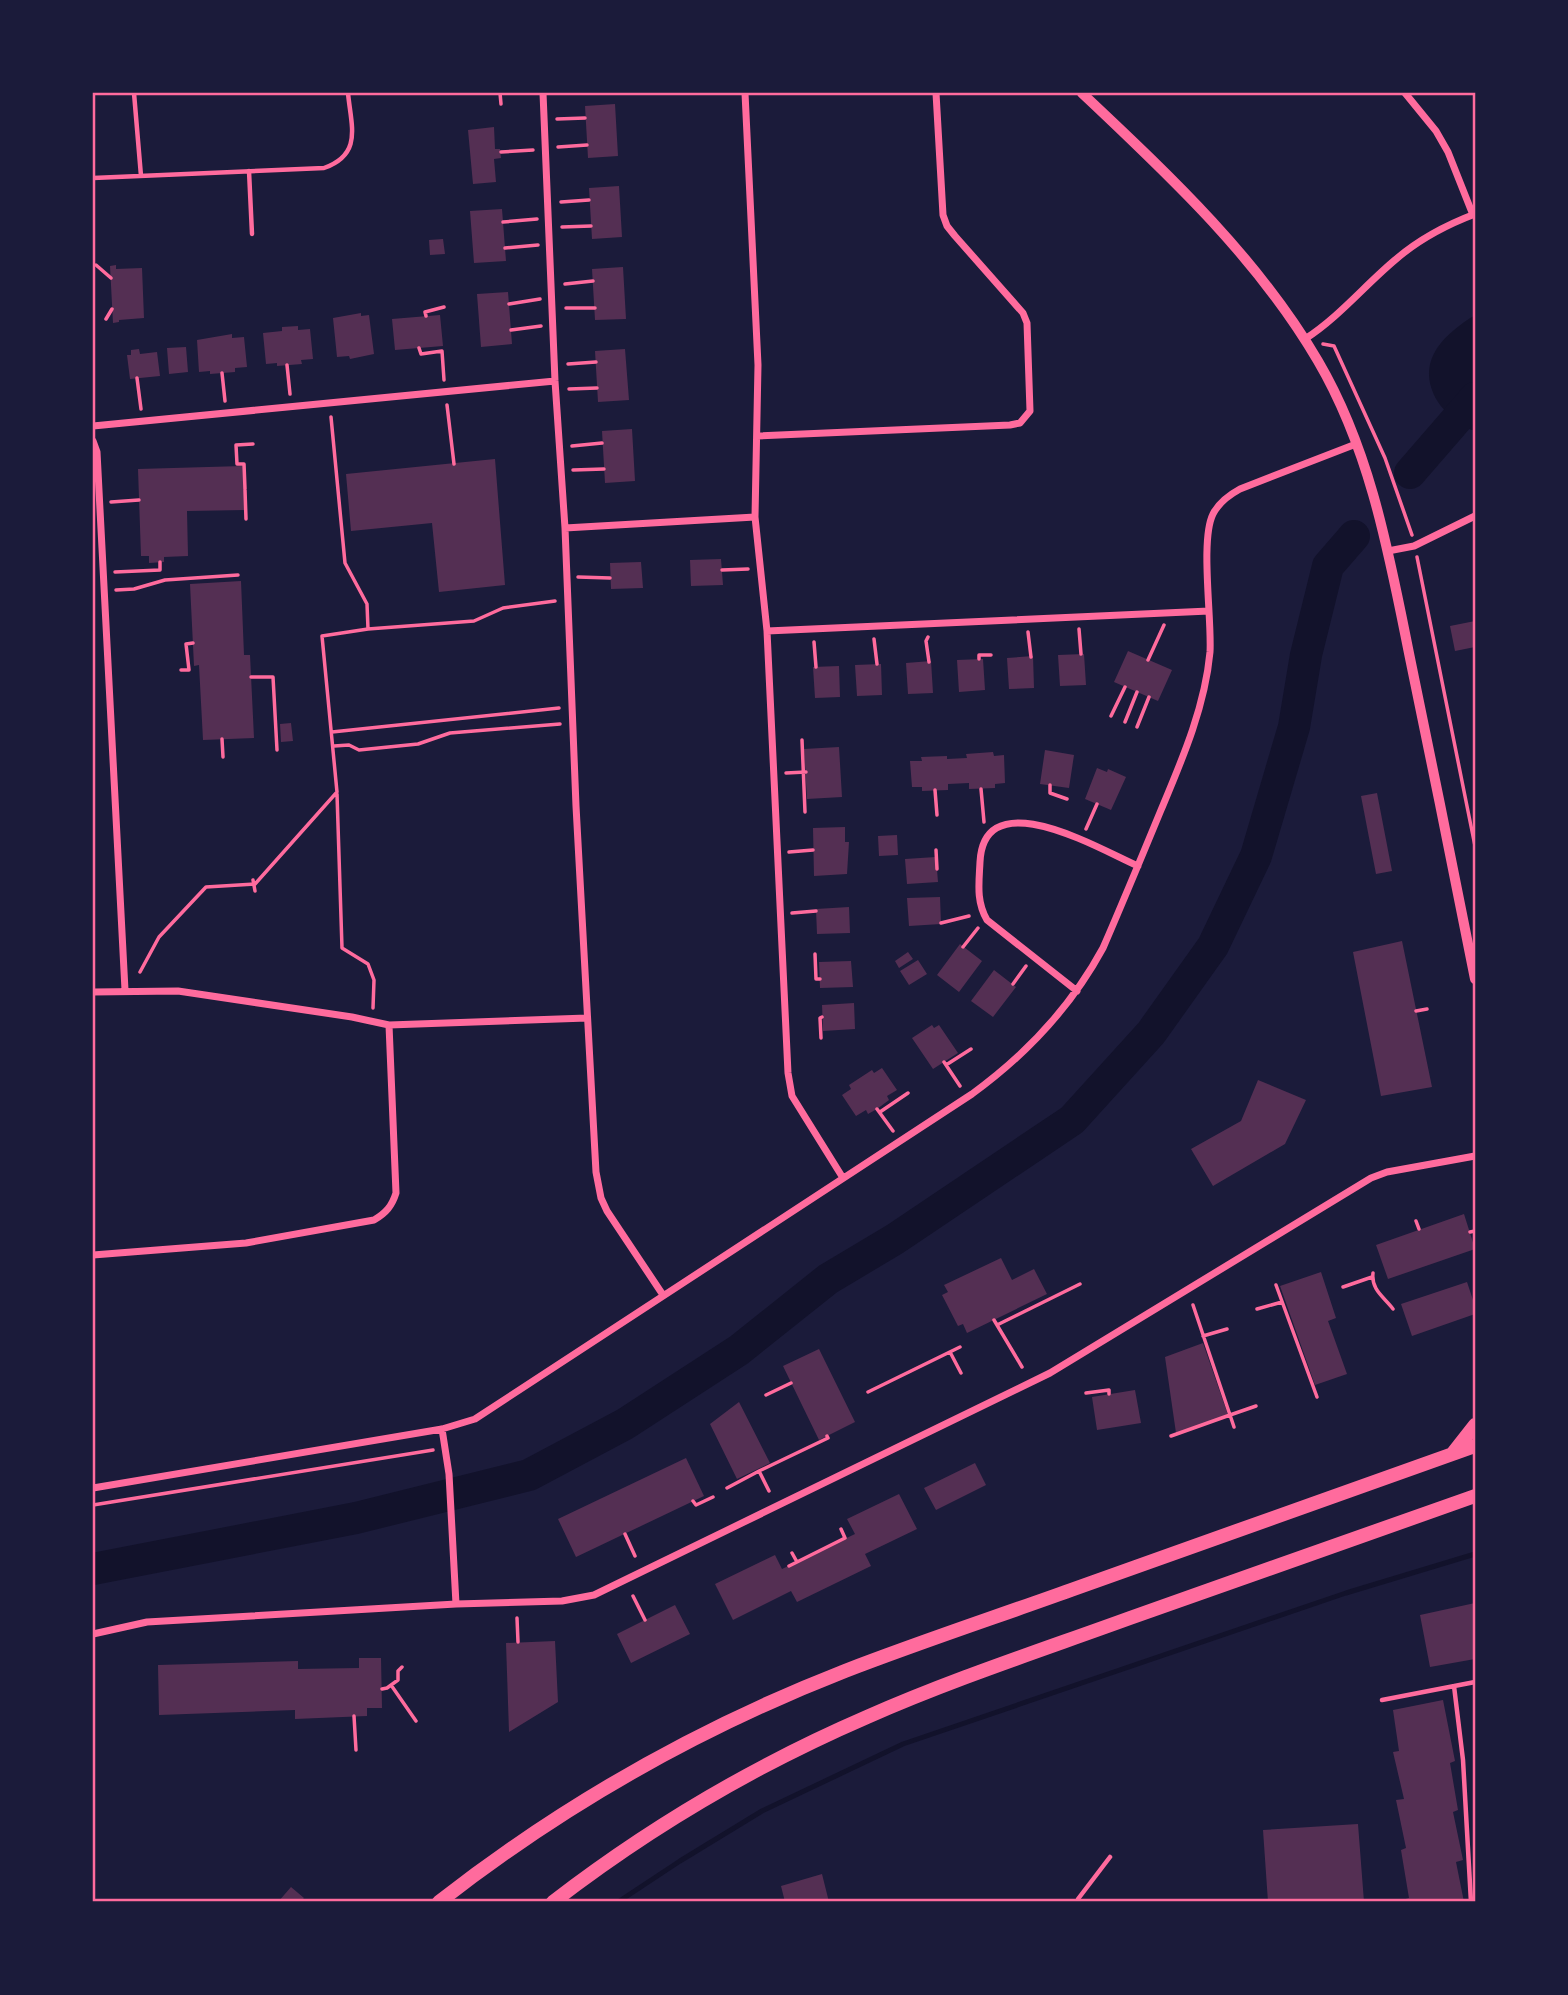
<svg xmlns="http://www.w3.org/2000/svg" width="1568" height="1995" viewBox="0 0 1568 1995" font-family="Lato,sans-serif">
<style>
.water{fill:#12122b}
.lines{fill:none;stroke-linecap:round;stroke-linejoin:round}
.stream{stroke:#12122b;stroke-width:5}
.river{stroke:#12122b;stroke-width:32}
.building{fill:#542f53}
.path{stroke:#ff6b9d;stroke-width:3.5}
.service{stroke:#ff6b9d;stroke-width:4.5}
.minor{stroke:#ff6b9d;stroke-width:7}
.tertiary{stroke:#ff6b9d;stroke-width:10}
.motorway{stroke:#ff6b9d;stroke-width:14}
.neatline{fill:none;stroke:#ff6b9d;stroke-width:2.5}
</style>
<rect width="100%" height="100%" fill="#1b1b3a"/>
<path class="water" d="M1475 315V430H1471C1462 422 1444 413 1438 402 1414 362 1443 335 1475 315Z"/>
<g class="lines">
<path class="stream" d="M618 1902 680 1861 762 1811 903 1744 1346 1593 1475 1554"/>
<path class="river" d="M1410 473 1475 398
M93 1569 356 1518 529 1475 625 1424 739 1350 828 1279 895 1239 1072 1120 1151 1033 1213 946 1256 856 1294 727 1306 655 1328 566 1354 536"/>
</g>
<path class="building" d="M615 104 618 156 588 158 585 106Z
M494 127 495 149H500L501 158 494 159 496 182 473 184 468 130Z
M619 186 622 237 592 239 589 188Z
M502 209 506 261 474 263 470 211Z
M443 239 445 254 430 255 429 240Z
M116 265V269L142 268 144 318 119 320V322L113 323 110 266Z
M623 267 626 319 595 320 592 269Z
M508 292 512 344 481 347 477 294Z
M361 313V316L369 315 374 354 350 359 349 356 337 357 333 318Z
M440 315 443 346 395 350 392 319Z
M298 326V330L310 329 313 359 301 360 302 364 277 366V363L266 364 263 333 282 331V327Z
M232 334V338L244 337 247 367 235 368V372L210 374V371L199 372 197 340Z
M186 347 188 372 169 374 167 348Z
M139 349 140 354 157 352 160 376 130 379 127 355H131V350Z
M625 349 629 400 598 402 595 351Z
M632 429 635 481 605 483 602 431Z
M495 459 505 585 439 592 432 523 351 531 346 474Z
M243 466 245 510 187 511 188 556 164 557V562L149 563V556H141L138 469Z
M721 559 723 585 691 586 690 560Z
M641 562 643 588 611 589 610 563Z
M241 581 244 655H250L254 738 203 740 199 665 194 666 190 584Z
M1475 621V647L1455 651 1450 626Z
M1128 651 1172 670 1158 701 1114 682Z
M1084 654 1086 685 1060 686 1058 655Z
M1033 656 1034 688 1009 689 1007 658Z
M983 659 985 690 959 692 957 660Z
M931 661 933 693 908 694 906 663Z
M881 664 882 695 857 696 855 665Z
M839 666 840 697 815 698 813 667Z
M291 723 293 741 281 742 280 724Z
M839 747 842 797 807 799 804 749Z
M1045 750 1074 755 1069 788 1040 784Z
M993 752 994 756 1004 755 1005 783 995 784V788L969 789V783L948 784V790L922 791V787H912L910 761H922L921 757 947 756V759L967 758 966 754Z
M1097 768 1107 772 1108 769 1126 777 1111 810 1085 799Z
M1377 793 1392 871 1376 874 1361 796Z
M845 827V842H849L847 874 814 876 813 828Z
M897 835 898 855 879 856 878 836Z
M936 857 938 882 907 884 905 859Z
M940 897 941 924 909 926 907 898Z
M849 907 850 933 817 934 816 909Z
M1402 941 1432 1087 1381 1096 1353 952Z
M960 944 982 961 959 992 937 975Z
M908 952 913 959 899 968 895 961Z
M918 960 927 974 909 985 900 971Z
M851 961 853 987 820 988 819 962Z
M994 970 1016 987 993 1017 971 1001Z
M854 1003 855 1029 823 1031 822 1005Z
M932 1025 934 1028 939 1025 958 1053 933 1069 912 1038Z
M882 1068 897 1090 887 1096 889 1100 877 1109 868 1114 866 1110 856 1116 842 1095 851 1089 849 1085 872 1070 874 1073Z
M1258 1080 1306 1100 1285 1144 1213 1186 1191 1149 1241 1121Z
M1464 1214 1475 1249 1388 1279 1376 1245Z
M1001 1258 1012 1280 1034 1269 1047 1294 967 1333 963 1324 958 1326 942 1295 948 1292 944 1285Z
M1321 1272 1336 1318 1328 1321 1347 1374 1315 1385 1280 1286Z
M1467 1282 1475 1306V1314L1412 1336 1401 1304Z
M1203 1343 1228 1415 1176 1433 1165 1357Z
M819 1349 855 1422 819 1440 783 1366Z
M1135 1390 1141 1423 1097 1430 1092 1397Z
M739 1402 770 1463 737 1479 710 1424Z
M686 1458 704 1496 576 1557 558 1519Z
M975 1463 986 1485 936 1510 924 1488Z
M899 1494 917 1529 865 1554 871 1566 797 1602 791 1591 733 1620 715 1584 775 1555 782 1569 855 1534 847 1519Z
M1475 1603V1659L1430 1667 1420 1615Z
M675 1605 690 1634 631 1663 617 1634Z
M555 1641 558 1702 509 1732 506 1643Z
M359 1658H381L382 1708H367V1716L295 1719V1710L159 1715 158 1665 298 1661V1669L359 1668Z
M1443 1700 1455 1761 1450 1763 1458 1810 1453 1812 1463 1860 1456 1862 1464 1902H1403L1402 1900 1409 1898 1401 1850 1406 1848 1396 1800 1404 1799 1393 1752 1399 1751 1393 1710Z
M1358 1824 1364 1902H1268L1263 1830Z
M822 1874 829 1902H785L781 1886Z
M291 1887 304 1898 300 1902H278Z"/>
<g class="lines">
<path class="path" d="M500 93 501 104
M557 119 585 118
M558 147 587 145
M501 152 533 150
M561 202 589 200
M503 222 537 219
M562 227 591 226
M505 248 538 245
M96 265 111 278
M565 284 593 281
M509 304 540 299
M566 308H595
M426 316 425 312 444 307
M106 319 112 309
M511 330 541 326
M1323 344 1334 346 1385 458 1412 535
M419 348 421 354 442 351 444 380
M568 364 596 362
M287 365 290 394
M222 373 225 401
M137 378 141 409
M569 389 597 388
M447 405 454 464
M331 417 345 563 367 604 368 629 474 621 503 608 555 601
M572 446 602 443
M573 470 604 469
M245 489 244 464H237L236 445 253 444
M245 490 246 519
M111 502 139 500
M1417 557 1475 846
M722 570 748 569
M115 572 160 570V562
M578 577 610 578
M116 590 134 589 165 580 238 575
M1079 629 1081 654
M1028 632 1031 657
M928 637 926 641 929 662
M874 639 877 664
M814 642 816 667
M979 659V655H991
M1148 660 1164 625
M181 670H189L186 644 193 643
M251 677H273L277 750
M1111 716 1125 687
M1125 722 1137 692
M1137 727 1149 697
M332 732 559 708
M222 739 223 757
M802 740 805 812
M334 746 349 745 359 750 418 744 450 733 560 724
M786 773 806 772
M1050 785V793L1067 799
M981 789 984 822
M935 790 937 815
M337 794 342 948 368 964 374 980 373 1008
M1086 829 1097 804
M936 850 937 869
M789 852 813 850
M253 880 255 891
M792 913 816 911
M941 923 969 916
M963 947 978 928
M815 954 816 979H820
M140 972 159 937 206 887 255 884 337 792 322 636 368 629
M1013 984 1026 966
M1416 1011 1427 1009
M821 1038 820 1018 822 1017
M944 1062 960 1086
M946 1065 971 1049
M877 1109 893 1131
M880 1112 908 1093
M1416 1221 1419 1229
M1470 1232 1475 1231
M1373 1273C1371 1290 1384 1297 1393 1309
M1276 1285 1317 1397
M1343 1287 1372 1277
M1257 1309 1282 1302
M994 1320 1022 1367
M997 1325 1080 1284
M1203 1336 1227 1329
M950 1352 961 1373
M868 1392 960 1347
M1086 1393 1109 1390V1394
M766 1395 791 1383
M1234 1427 1230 1415 1256 1406
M1171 1436 1230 1415 1193 1305
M727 1488 759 1471
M769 1491 759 1471 828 1438 827 1436
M693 1501 696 1505 713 1497
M93 1505 433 1450
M625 1534 635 1556
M792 1553 797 1562 845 1538 841 1529
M789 1566 797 1562
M633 1596 645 1620
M517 1618 518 1642
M391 1685 416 1721
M382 1689 387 1688 398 1680V1671L402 1667
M354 1716 356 1750"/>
<path class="service" d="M134 93 141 176
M249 171 252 234
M93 178 324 168C363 154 351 126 348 93
M1454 1686 1463 1760 1471 1902
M1382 1700 1475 1682
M1078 1902V1899L1110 1857"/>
<path class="minor" d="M543 93 555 381 565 528 576 806 596 1172 601 1198 607 1211 663 1295
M745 93 758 365 755 517 767 631 788 1073 792 1096 843 1178
M1405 93 1436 131 1448 152 1473 215
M1305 339C1339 317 1364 286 1395 260 1418 240 1446 225 1475 214
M93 426 555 381
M757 436 1010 425 1020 423 1030 411 1027 323 1023 313 955 236 947 226 943 215 936 93
M93 441 97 452 125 990
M565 528 755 517
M1388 551 1414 546 1475 516
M767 631 1209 611
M1077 991 987 920C976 901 979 883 980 862 984 780 1101 850 1138 866
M93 992 178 991 352 1017 389 1025 587 1018
M93 1255 246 1243 374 1220C386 1213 392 1206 396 1193L389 1025
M442 1429 449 1474 456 1604
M93 1488 442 1429 475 1419 972 1094C1027 1054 1071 1007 1103 948 1123 902 1142 856 1161 810 1182 760 1205 707 1210 652 1212 619 1200 540 1213 514 1219 502 1229 495 1240 489L1356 444
M93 1634 147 1622 456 1604 562 1601 594 1595 1050 1373 1371 1178 1387 1172 1475 1156"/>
<path class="tertiary" d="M1082 93C1169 175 1257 257 1318 361 1372 453 1390 560 1411 663 1433 768 1454 874 1475 979"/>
<path class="motorway" d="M1453 1453 1475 1425
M439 1902C563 1805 699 1728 845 1671 920 1642 996 1617 1071 1590 1206 1542 1340 1494 1475 1446
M553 1902C649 1828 756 1765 867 1717 953 1679 1042 1650 1130 1618 1245 1578 1360 1537 1475 1496"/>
</g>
<rect width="1568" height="1995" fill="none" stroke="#1b1b3a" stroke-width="189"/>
<rect x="94" y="94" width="1380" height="1806" class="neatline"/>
</svg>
